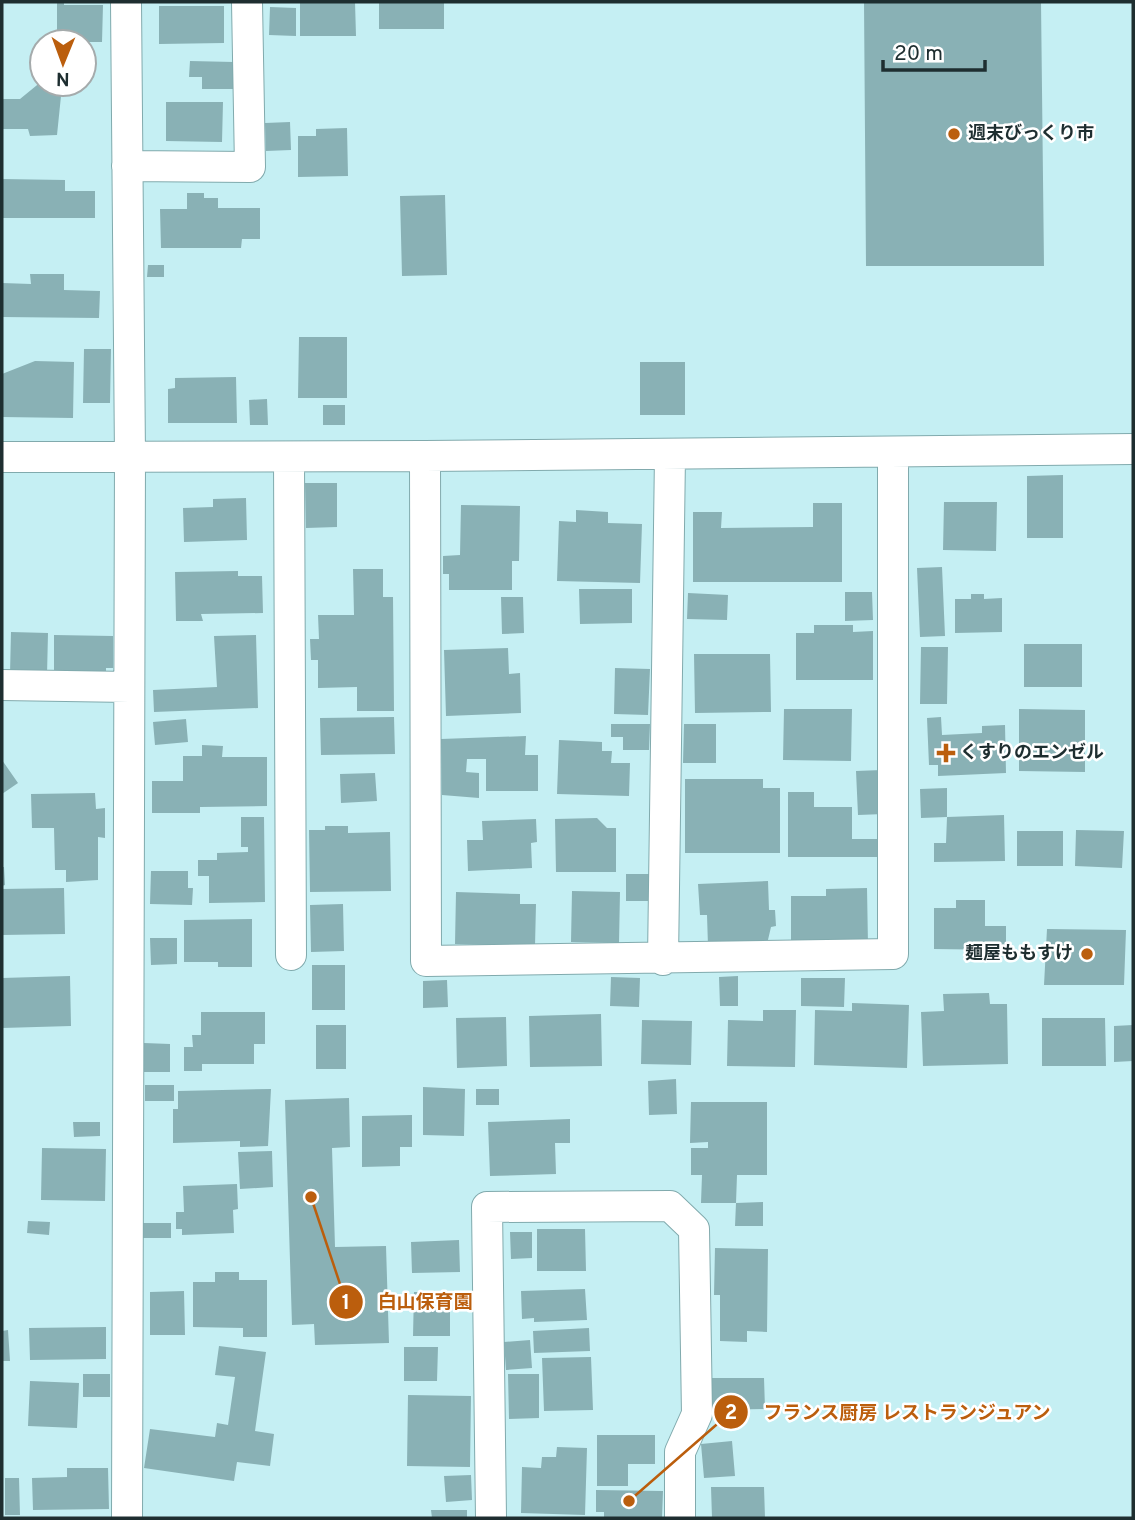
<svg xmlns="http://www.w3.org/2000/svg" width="1135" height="1520" viewBox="0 0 1135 1520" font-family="Overpass,'Noto Sans JP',sans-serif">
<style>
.building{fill:#89b1b5}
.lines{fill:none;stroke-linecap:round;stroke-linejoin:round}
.minor-casing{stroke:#81aaad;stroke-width:32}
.minor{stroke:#fff;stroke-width:30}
.poi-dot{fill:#bb5e0d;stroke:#fff;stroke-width:2.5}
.labels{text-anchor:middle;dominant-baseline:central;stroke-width:5;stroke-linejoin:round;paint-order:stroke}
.poi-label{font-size:18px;font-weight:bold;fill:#1e2e30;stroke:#fff;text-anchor:start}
.leader{fill:none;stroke:#bb5e0d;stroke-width:2.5}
.callout-dot{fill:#bb5e0d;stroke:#fff;stroke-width:2.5}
.mark-label{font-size:21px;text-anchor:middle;font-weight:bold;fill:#fff}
.callout-label{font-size:19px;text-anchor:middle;font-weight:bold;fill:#bb5e0d;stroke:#fff;stroke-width:5;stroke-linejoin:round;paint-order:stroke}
</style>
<rect width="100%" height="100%" fill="#c5eff3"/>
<path class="building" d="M57 2H64V5H103L102 42H57Z
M300 2H355L356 36H300Z
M379 2H444V29H379Z
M864 2H1041L1044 266H866Z
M159 6H224V43L159 44Z
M270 7 296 8V36L269 35Z
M190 61 234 62V89H202V77H189Z
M42 81 61 96 57 135 30 136 28 129H3V99H20Z
M166 102H223L222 142 166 141Z
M290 122 291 150 266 151 265 123Z
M347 128 348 176 298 177V136H316V129Z
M2 179 65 180V191H95V218H2Z
M187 193H204V198H218V208H260V239H242L241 248H161L160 209H187Z
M445 195 447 275 402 276 400 196Z
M148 265H164V277H147Z
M30 274H64V290L100 291 99 318 2 317V283L31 284Z
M299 337H347V398H298Z
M84 349H111L110 403H83Z
M35 361 74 362 73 418 2 417V374Z
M640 362H685V415H640Z
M236 377 237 423H168V389L175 388V378Z
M267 399 268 425H250L249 400Z
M323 405H345V425H323Z
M1063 475V538H1027V476Z
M305 483H337V527L306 528Z
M246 498 247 540 184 542 183 508 213 507V499Z
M944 502H997L996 551 943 550Z
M813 503H842V582H693V512H722L721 528 813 527Z
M461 505 520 506 519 561H512V590H449V574H443V556L460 555Z
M576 510 608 512V523L642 524 640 583 557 581 559 521 576 522Z
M942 567 945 636 920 637 917 568Z
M353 569H383V597H393L394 711H357V687L318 688V660H311L310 639H319L318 615H354Z
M238 571V576H262L263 613 201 614 203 621H176L175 572Z
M579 589H632V623L580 624Z
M845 592H872L873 620 845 621Z
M688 593 728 595 727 620 687 619Z
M971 594H984V599L1002 598V632L955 633V599H971Z
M501 597H523L524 633 502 634Z
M814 625H853V632L873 631V680H796V633H814Z
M11 632 48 633 47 675 10 674Z
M54 635 113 636V668H106V677L54 676Z
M256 635 258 708 154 712 153 690 217 687 214 636Z
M1024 644H1082V687H1024Z
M921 647H948L947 704H920Z
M508 648 509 674 520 673 521 713 446 716 444 650Z
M694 654H770L771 712 695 713Z
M615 668 650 669 648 715 614 714Z
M784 709H852L851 761 783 760Z
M1019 709 1085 710V772L1019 771Z
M394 717 395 754 321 755 320 718Z
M941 717 942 735 982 733V726L1005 725 1006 773 938 776V765H929L927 718Z
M186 719 188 742 155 745 153 722Z
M611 724H650L649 750H623V737H611Z
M684 724H716V763H683Z
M526 736 525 755H538V791H486V759H467L466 772 479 773V798L442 795 441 739Z
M559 740 602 742V751H612L611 763H630L629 796 557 794Z
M202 745 223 746 222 757H267V806L200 807V813H152V781H183V756H202Z
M2 760 18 783 2 794Z
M882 770 884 814 858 815 856 771Z
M375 773 377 801 341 803 340 774Z
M685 779H763V788H780V853H685Z
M947 788V817L921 818 920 789Z
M788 792H814V807H852V839H879V857H788Z
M95 793 96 809 105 808V838L98 837V880L66 882V870H55L54 828H32L31 794Z
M1004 815 1005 861 934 862V843H946L947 817Z
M241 817H264L265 902 209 903V876H198V860H217V853L248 852V847H241Z
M597 818 607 828H616V872H556L555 819Z
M536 819 537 842 531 843 532 868 468 871 467 840H483L482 821Z
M325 826H348V833L390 832 391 891 310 892 309 830H325Z
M1076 830 1124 831 1122 868 1075 866Z
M1017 831H1063V866H1017Z
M2 867H4L5 885 2 886Z
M151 871H188V888H193L192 905 150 904Z
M626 874H649V901H626Z
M768 881 769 910H775L776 926 771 927 767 944 708 946 707 915H700L698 884Z
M64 888 65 934 2 935V889Z
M867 888 868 945 791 946V896H826V889Z
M572 891 620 892 619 943 571 942Z
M456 892 520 894V904H536L535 946 455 944Z
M956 900H985V926H1006V950L934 949V908H956Z
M343 904 344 951 311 952 310 905Z
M252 919V967H218V962H184V920Z
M1047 929 1126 930 1124 985H1044Z
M150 938H177V964L151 965Z
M312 965H345V1010H312Z
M70 976 71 1026 2 1028V978Z
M738 976V1006H720L719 977Z
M611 977 640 978 639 1007 610 1006Z
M801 978H845L844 1007 801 1006Z
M447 980 448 1007 423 1008V981Z
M989 993 990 1004H1007L1008 1064 923 1066 921 1012 944 1011 943 994Z
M852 1003 909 1005 907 1068 814 1065 815 1010 852 1011Z
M763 1010H796L795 1067 727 1066 728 1020 763 1021Z
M201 1012H265V1044H254V1064H202V1071H184V1047H193L192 1035H201Z
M601 1014 602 1066 530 1067 529 1016Z
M506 1017 507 1066 457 1068 456 1018Z
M1042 1018H1105L1106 1066H1042Z
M642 1020 692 1021 691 1065 641 1064Z
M316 1025H346V1069H316Z
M1133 1025V1061L1114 1062V1026Z
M144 1043 170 1044V1072H144Z
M676 1079 677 1114 649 1115 648 1081Z
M145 1085H174V1101H145Z
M423 1087 465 1089 464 1136 423 1135Z
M271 1089 268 1146 240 1147V1141L173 1143V1109H178V1091Z
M476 1089H499V1105H476Z
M349 1098 350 1147 332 1148 335 1247 386 1246 389 1343 315 1345 314 1324 292 1325 285 1100Z
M691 1102H767V1175H737L736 1203 763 1202V1226H735L736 1203H701L702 1175H691V1148H708V1142L690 1143Z
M412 1115V1147H400V1166L362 1167V1116Z
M570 1119V1143H555L556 1174 490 1176 488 1122Z
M73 1122H100V1136L74 1137Z
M42 1148 106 1149 105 1201 41 1200Z
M272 1151 273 1187 240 1189 238 1152Z
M237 1184 238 1209 233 1210 234 1233 182 1235V1229H176V1212H184L183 1186Z
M28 1221 50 1222 49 1235 27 1233Z
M143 1223H171V1238H143Z
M537 1229H585L586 1271H537Z
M510 1232H532V1258L511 1259Z
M459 1240 460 1272 412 1273 411 1242Z
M715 1248 768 1249 767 1332 747 1331V1342L720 1341V1295H714Z
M215 1272H239V1280H267V1337H243V1328L193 1327V1282H215Z
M585 1289 587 1320 534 1322V1318L522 1319 521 1291Z
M184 1291 185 1335H150V1292Z
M414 1292H450V1336H413Z
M106 1327V1359L30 1360 29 1328Z
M589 1328 590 1351 534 1353 533 1331Z
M8 1330 10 1361H2V1331Z
M530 1340 532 1368 506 1370 504 1342Z
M219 1346 266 1352 255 1431 274 1434 270 1466 237 1462 234 1481 144 1468 150 1429 215 1437 217 1423 228 1425 235 1377 215 1375Z
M404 1347H438L437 1381H404Z
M591 1357 593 1410 544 1411 542 1358Z
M83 1374H110V1397H83Z
M508 1374H539V1418L509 1419Z
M710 1378H764L765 1409 710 1410Z
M30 1381 79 1383 77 1428 28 1426Z
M408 1395 471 1396 470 1467 407 1466Z
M597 1435H655V1464H628V1486H597Z
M732 1441 735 1476 704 1478 701 1444Z
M557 1447 587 1448 585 1515 521 1513 522 1467 541 1468 542 1457H556Z
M67 1468H108L109 1509 33 1510 32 1478 67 1477Z
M471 1475 472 1500 446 1502 444 1476Z
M5 1478H19L20 1515H5Z
M711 1487H764L765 1518H712Z
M596 1490 663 1491 662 1518H604V1512H596Z
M431 1510H467V1518H432Z"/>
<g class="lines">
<defs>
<path id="minor" d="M126 2 130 457 127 1518
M127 166 250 167 247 2
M425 456 426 961 893 954V452
M2 457 425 456 1133 449
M289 457 291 955
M2 685 129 687
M663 960 670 455
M491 1518 487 1207 670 1206 694 1229 697 1414 680 1452V1518"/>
</defs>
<use href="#minor" class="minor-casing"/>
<use href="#minor" class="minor"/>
</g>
<g class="poi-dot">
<circle cx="954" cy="134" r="7"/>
<path d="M942.5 742.5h7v7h7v7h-7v7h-7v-7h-7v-7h7z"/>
<circle cx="1087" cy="954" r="7"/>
</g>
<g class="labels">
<g class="poi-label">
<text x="968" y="134">週末びっくり市</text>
<text x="960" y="753">くすりのエンゼル</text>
<text x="1073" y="954" text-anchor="end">麺屋ももすけ</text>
</g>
</g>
<path class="leader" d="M311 1197L346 1302M629 1501L731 1412"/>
<g class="callout-dot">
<circle cx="311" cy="1197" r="7"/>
<circle cx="629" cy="1501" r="7"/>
<circle cx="346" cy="1302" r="18"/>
<circle cx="731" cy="1412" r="18"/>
</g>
<g class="mark-label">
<text x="346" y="1309">1</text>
<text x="731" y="1419">2</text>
</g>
<g class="callout-label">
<text x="425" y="1308">白山保育園</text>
<text x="907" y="1419">フランス厨房 レストランジュアン</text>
</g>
<rect width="1135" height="1520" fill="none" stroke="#1e2e30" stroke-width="7"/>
<g transform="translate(63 63) rotate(181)"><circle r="33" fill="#ffffff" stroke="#a5abac" stroke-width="2"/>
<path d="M0-5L12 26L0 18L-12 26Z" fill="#bb5e0d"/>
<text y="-10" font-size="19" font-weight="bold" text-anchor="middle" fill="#1e2e30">N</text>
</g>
<path d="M883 60v10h102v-10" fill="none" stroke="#1e2e30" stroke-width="3.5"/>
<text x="894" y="60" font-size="21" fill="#1e2e30" stroke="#ffffff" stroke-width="5" paint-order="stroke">20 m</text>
</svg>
